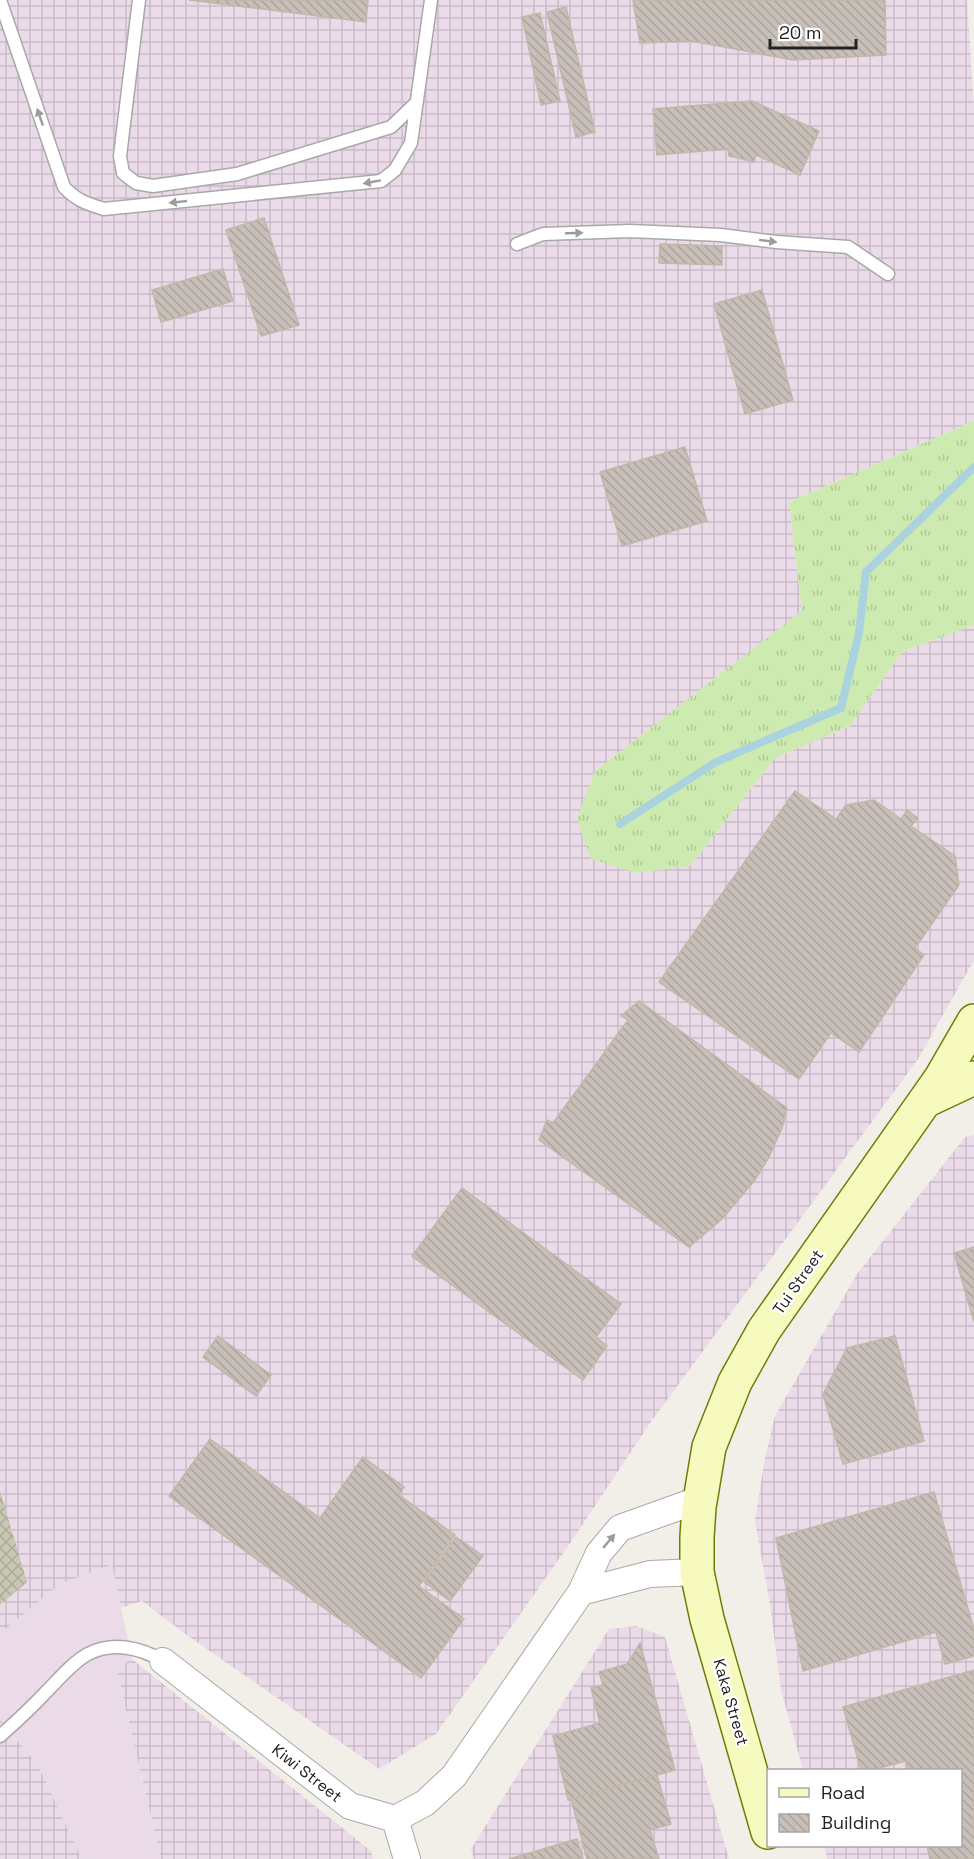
<svg xmlns="http://www.w3.org/2000/svg" width="974" height="1859" viewBox="0 0 974 1859" font-family="'Space Grotesk',sans-serif">
<style>
.industrial{fill:url(#industrial-grid)}
.railway{fill:#ebdbe8}
.construction{fill:url(#construction-cross-hatch)}
.grass{fill:url(#grass-tufts)}
.lines{fill:none;stroke-linecap:round;stroke-linejoin:round}
.stream{stroke:#aad3df;stroke-width:8}
.building{fill:url(#building-back-hatch);stroke:#c4b6ab;stroke-width:1.5}
.service-casing{stroke:#a9a9a9;stroke-width:15}
.minor-casing{stroke:#a9a9a9;stroke-width:28}
.secondary-casing{stroke:#707d05;stroke-width:36}
.service{stroke:#fff;stroke-width:12}
.minor{stroke:#fff;stroke-width:26}
.secondary{stroke:#f7fabf;stroke-width:33}
.oneway{fill:#9c9c9c}
.labels{text-anchor:middle;dominant-baseline:central;stroke-width:4.5;stroke-linejoin:round;paint-order:stroke}
.street-label{font-size:16px;fill:#222;stroke:#fff}
</style>
<defs>
<pattern id="industrial-grid" width="8" height="8" patternUnits="userSpaceOnUse" patternTransform="scale(1.5)"><rect width="8" height="8" fill="#ebdbe8"/><path d="M0 4h8M4 0v8" fill="none" stroke="#c9bcc7"/></pattern>
<pattern id="construction-cross-hatch" width="8" height="8" patternUnits="userSpaceOnUse" patternTransform="scale(1.5)"><rect width="8" height="8" fill="#c7c7b4"/><path d="M0 0l8 8M0 8l8-8" fill="none" stroke="#abab9a"/></pattern>
<pattern id="grass-tufts" width="24" height="20" patternUnits="userSpaceOnUse" patternTransform="scale(1.5)"><rect width="24" height="20" fill="#cdebb0"/><path d="M3 7l-1-3M5 7V3M7 7l1-3M15 17l-1-3M17 17v-4M19 17l1-3" fill="none" stroke="#b0c997"/></pattern>
<pattern id="building-back-hatch" width="6" height="6" patternUnits="userSpaceOnUse" patternTransform="scale(1.5)"><rect width="6" height="6" fill="#c7bfb8"/><path d="M-1 5l2 2M0 0l6 6M5-1l2 2" fill="none" stroke="#aba49e"/></pattern>
</defs>
<rect width="100%" height="100%" fill="#f2efe9"/>
<path class="industrial" d="M0 0H967L974 107V421L789 502 802 611 595 771 690 866 775 758 850 726 902 652 974 625V960L918 1059 650 1423 573 1539 436 1734 379 1769 184 1633 142 1601 121 1608 112 1565 60 1584 0 1634Z
M974 1135V1859H827L824 1846H960V1770H803L781 1690 770 1604 755 1521 765 1458 775 1416 857 1274 965 1137Z
M636 1626 665 1637 729 1859H474L471 1849 609 1629Z
M132 1659 371 1851 373 1859H161L116 1667Z
M0 1719 39 1767 82 1859H0Z"/>
<path class="railway" d="M112 1565 132 1659 116 1668 161 1859H82L39 1767 0 1719V1634L60 1584Z"/>
<path class="construction" d="M0 1491 27 1582 0 1605Z"/>
<path class="grass" d="M974 421V625L902 652 850 726 775 758 690 866 637 873 591 859 577 819 595 771 802 611 789 502Z"/>
<g class="lines">
<path class="stream" d="M620 824 716 762 841 708 859 633 866 572 974 467"/>
</g>
<path class="building" d="M189 0H368L366 22Z
M633 0H885L886 55 793 60 692 41 640 43Z
M566 7 595 132 576 137 547 12Z
M540 13 560 101 541 105 522 17Z
M752 101 819 131 800 175 756 155 754 162 729 156 728 149 657 155 653 109Z
M264 218 299 325 261 336 226 230Z
M660 244 722 246V265L659 263Z
M223 269 233 301 161 322 152 290Z
M762 290 793 400 745 414 714 304Z
M685 447 707 521 622 546 600 472Z
M795 791 836 819 846 805 874 800 901 819 907 810 918 818 911 826 955 856 959 885 915 948 924 955 859 1052 831 1033 799 1079 659 982Z
M639 1001 787 1108 782 1128 769 1157 755 1180 722 1219 689 1247 539 1140 547 1120 553 1123 628 1020 621 1016Z
M462 1188 621 1304 596 1337 607 1346 583 1380 412 1256Z
M974 1247V1322L954 1253Z
M218 1336 271 1375 256 1396 203 1357Z
M895 1336 924 1441 843 1464 823 1394 847 1348Z
M210 1439 320 1518 363 1457 404 1487 399 1495 455 1535 419 1586 464 1619 421 1678 169 1496Z
M934 1492 974 1629V1656L945 1664 936 1632 803 1671 776 1538Z
M456 1537 483 1556 450 1601 424 1582Z
M640 1643 675 1770 568 1800 553 1736 600 1723 591 1688 603 1685 599 1672 627 1664Z
M974 1670V1859H930L927 1846H960V1770H908L906 1761 872 1770H861L843 1707Z
M657 1775 671 1824 650 1830 659 1859H587L571 1799Z
M577 1839 583 1859H509Z"/>
<g class="lines">
<defs>
<path id="service" d="M0 0 64 187C76 200 87 204 104 209L381 181 395 170 411 143 431 0
M139 0 120 156 123 173 136 183 153 186 237 174 391 127 416 103
M517 244 543 234 630 231 721 235 776 242 848 247 888 274
M0 1736C16 1722 32 1707 47 1691 59 1679 73 1662 88 1654 113 1641 141 1648 163 1661"/>
<path id="minor" d="M581 1592 650 1574 697 1572
M163 1661 350 1806 395 1819 425 1803 454 1776 581 1592 599 1553 620 1528 701 1499
M395 1819 407 1859"/>
<path id="secondary" d="M927 1100 974 1078
M768 1832 707 1619 697 1572V1537L699 1507 709 1447 735 1382 764 1330 941 1078 974 1021"/>
</defs>
<use href="#service" class="service-casing"/>
<use href="#minor" class="minor-casing"/>
<use href="#secondary" class="secondary-casing"/>
<use href="#service" class="service"/>
<use href="#minor" class="minor"/>
<use href="#secondary" class="secondary"/>
</g>
<defs><path id="oneway-solid" d="M-6-.8H1V-3.2L6.5 0L1 3.2V.8H-6Z" transform="scale(1.5)"/></defs>
<g class="oneway">
<use href="#oneway-solid" transform="translate(40 117) rotate(-109)"/>
<use href="#oneway-solid" transform="translate(372 182) rotate(170)"/>
<use href="#oneway-solid" transform="translate(178 202) rotate(174)"/>
<use href="#oneway-solid" transform="translate(574 233) rotate(-2)"/>
<use href="#oneway-solid" transform="translate(768 241) rotate(7)"/>
<use href="#oneway-solid" transform="translate(609 1541) rotate(-50)"/>
</g>
<g class="labels">
<g class="street-label">
<text transform="translate(798 1282) rotate(-55)">Tui Street</text>
<text transform="translate(731 1702) rotate(74)">Kaka Street</text>
<text transform="translate(307 1773) rotate(38)">Kiwi Street</text>
</g>
</g>
<rect x="767" y="1769" width="195" height="78" fill="#ffffff" stroke="#a7a7a7" stroke-width="1.5"/>
<rect x="779" y="1788" width="30" height="9" fill="#f7fabf" stroke="#a7a7a7" stroke-width="1.5"/>
<text x="821" y="1799" font-size="18" fill="#222222">Road</text>
<rect x="779" y="1814" width="30" height="18" fill="url(#building-back-hatch)" stroke="#a7a7a7" stroke-width="1.5"/>
<text x="821" y="1829" font-size="18" fill="#222222">Building</text>
<path d="M770 39v9h86v-9" fill="none" stroke="#222222" stroke-width="3"/>
<text x="779" y="39" font-size="18" fill="#222222" stroke="#ffffff" stroke-width="4.5" paint-order="stroke">20 m</text>
</svg>
